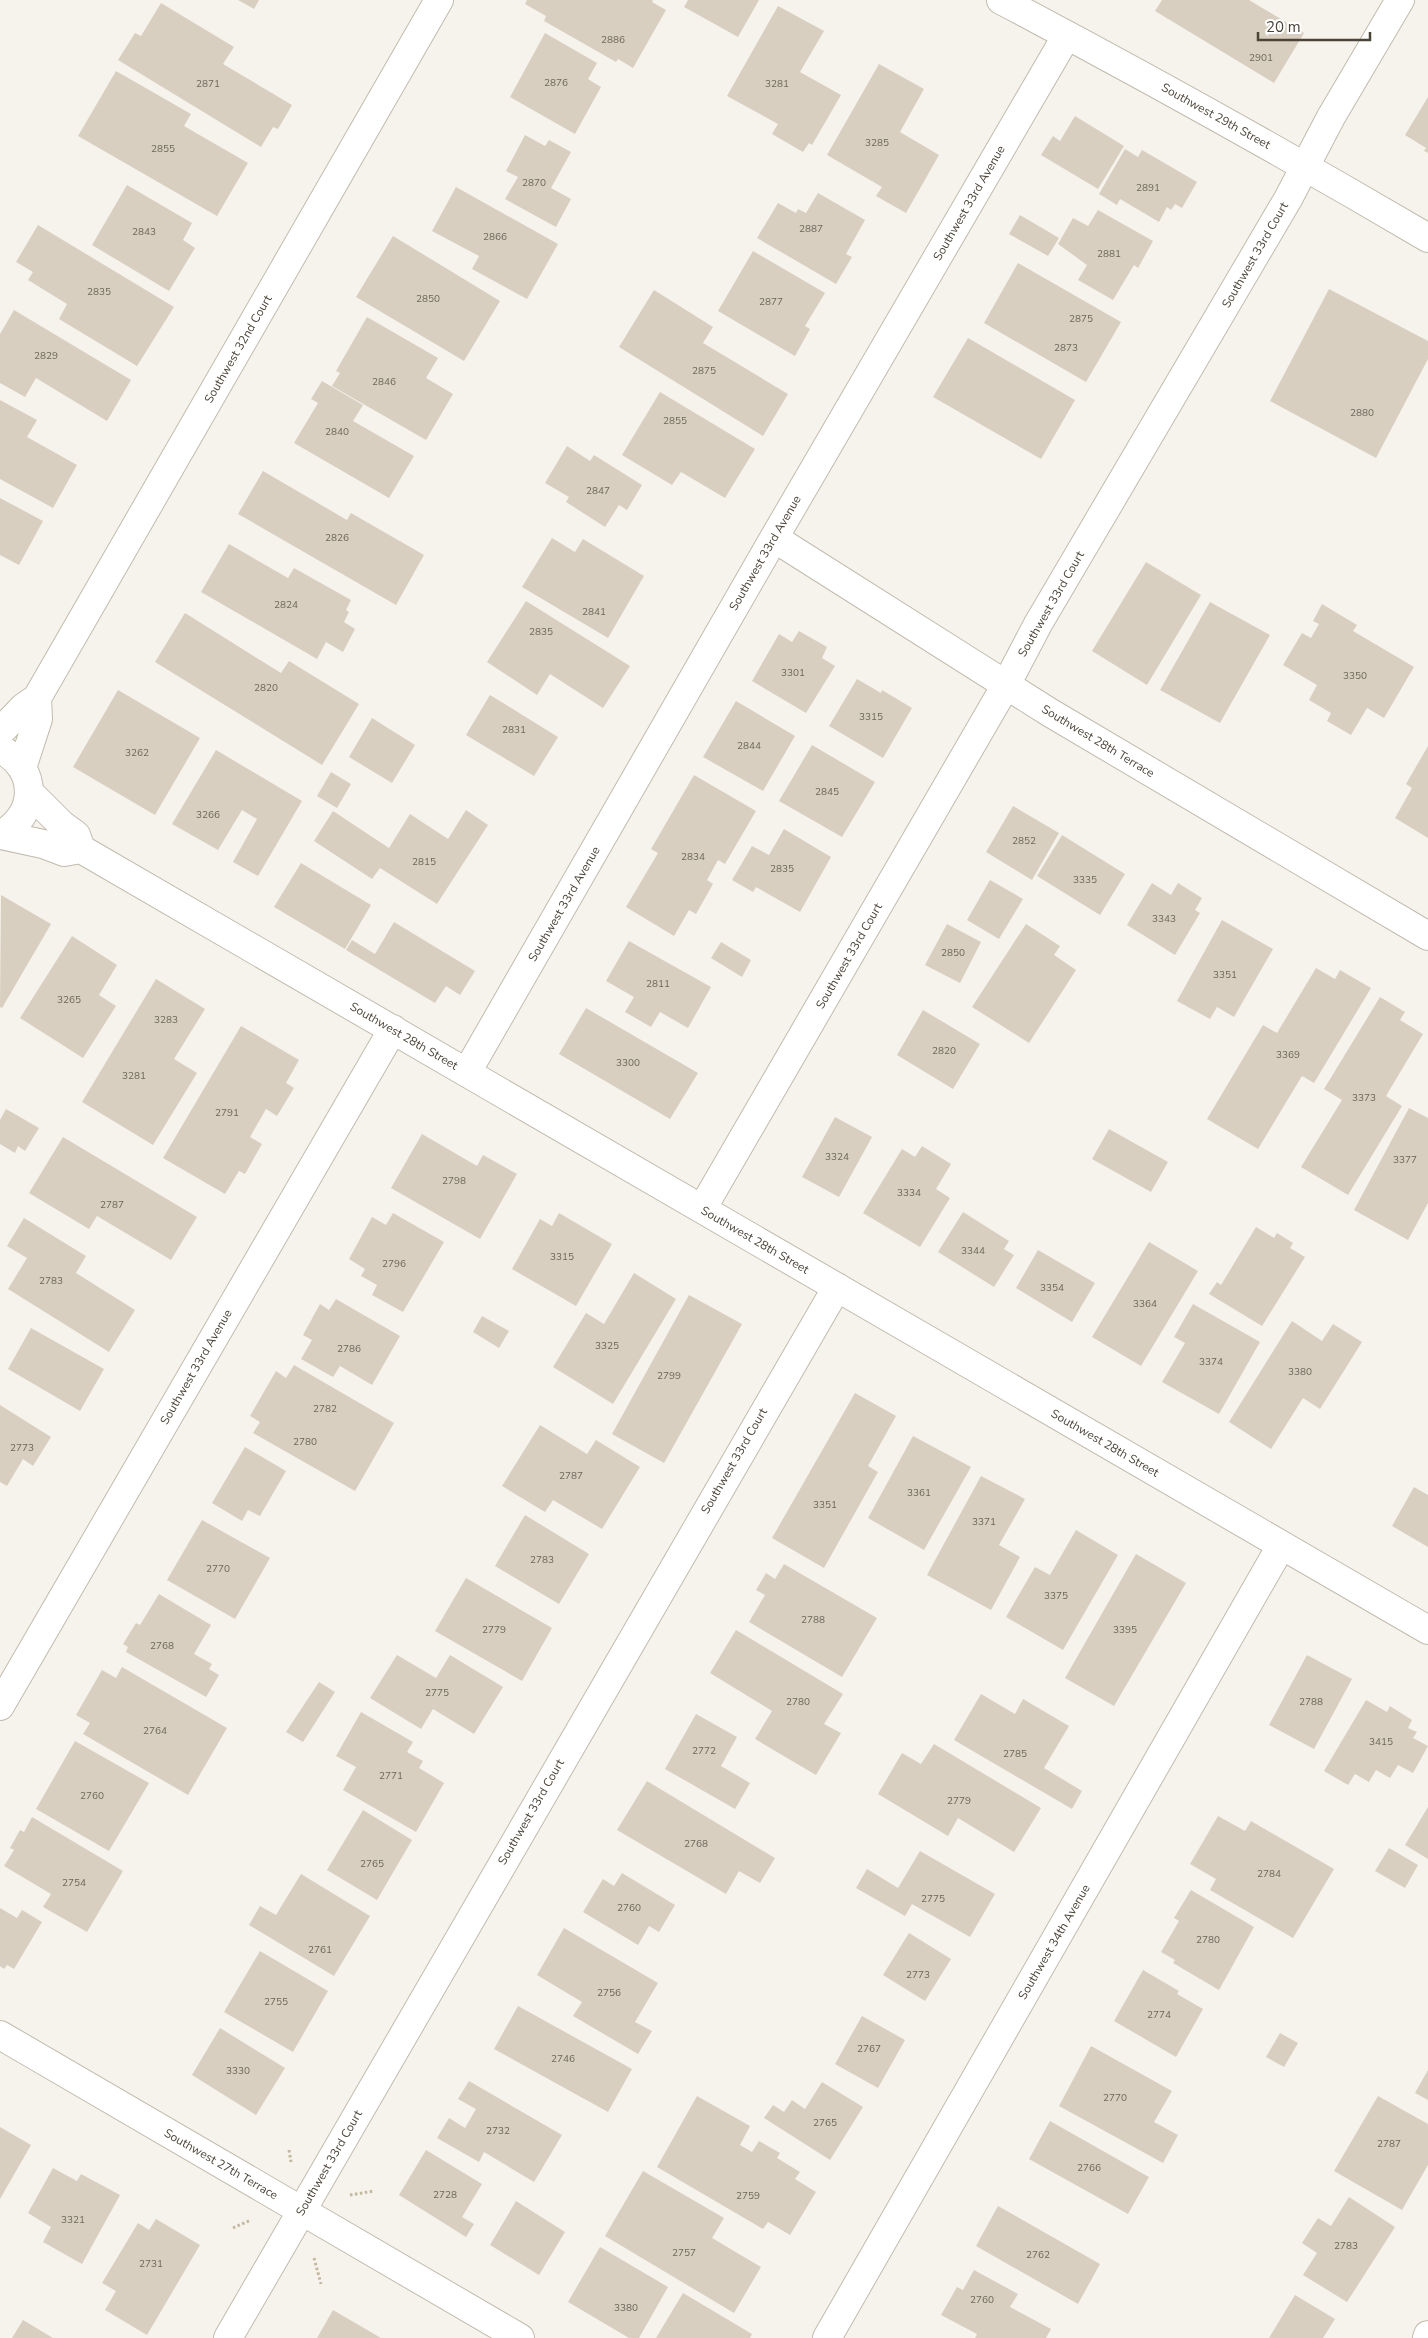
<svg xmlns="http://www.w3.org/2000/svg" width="1428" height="2338" viewBox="0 0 1428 2338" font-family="'Nunito Sans',sans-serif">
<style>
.building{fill:#d8cfc1}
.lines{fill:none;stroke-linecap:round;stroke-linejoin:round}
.street-casing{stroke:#c2bbae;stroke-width:30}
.path{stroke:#c4b79f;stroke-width:3;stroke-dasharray:2.5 2.5;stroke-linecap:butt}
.street{stroke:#fff;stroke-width:28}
.labels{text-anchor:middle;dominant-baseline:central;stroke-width:4.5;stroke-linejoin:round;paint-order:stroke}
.number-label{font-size:10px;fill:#6e675b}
.street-label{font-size:12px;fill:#4b4439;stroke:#fff}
</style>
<rect width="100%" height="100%" fill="#f6f3ec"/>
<path class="building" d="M238 0H259L254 9Z
M527 0H653L652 2 666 10 633 68 618 59 616 62 544 21 546 16 525 4Z
M688 0H759L738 37 684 7Z
M1162 0H1249L1304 33 1274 83 1155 11Z
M161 3 234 47 223 64 292 105 278 129 273 127 261 147 118 60 135 33 141 36Z
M778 6 824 31 800 72 841 95 812 145 809 143 803 152 772 134 778 124 727 96Z
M545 33 597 63 588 79 601 87 575 134 510 97Z
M879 64 924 89 900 132 939 155 906 213 876 196 882 187 827 155Z
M116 71 191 114 184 126 248 163 217 216 78 136Z
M1428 97V153L1424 151 1426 148 1405 135Z
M1075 116 1124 146 1098 189 1041 155 1053 136 1060 141Z
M525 135 545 146 549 140 571 152 551 188 571 199 556 227 505 199 518 177 506 171Z
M1125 149 1138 157 1142 150 1197 182 1182 208 1175 204 1171 210 1167 207 1159 222 1120 199 1117 205 1099 194Z
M127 185 192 223 183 240 195 248 169 291 92 245Z
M456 187 558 244 527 299 472 269 479 256 432 231Z
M818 193 865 220 846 254 852 257 836 284 757 238 778 203 796 213 798 209 806 213Z
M1098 210 1153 241 1138 268 1134 265 1113 300 1078 280 1087 265 1058 244 1073 218 1088 226Z
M1020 215 1059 238 1048 256 1009 234Z
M38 225 174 307 137 366 59 319 67 304 28 280 33 272 16 262Z
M393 236 500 301 464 361 356 297Z
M753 251 825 293 805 326 810 329 795 356 718 311Z
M1018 263 1121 322 1086 382 984 323Z
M1329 289 1428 341V359L1376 458 1270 401Z
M654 290 713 327 703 343 788 394 763 436 619 347Z
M14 310 131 380 107 421 36 378 25 397 0 383V334Z
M367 317 438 358 426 378 453 394 426 440 332 386 340 373 336 371Z
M968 338 1075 400 1041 459 933 397Z
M322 381 363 405 353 421 414 456 389 498 294 443 318 403 311 399Z
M660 392 755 449 725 498 681 472 672 485 622 455Z
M0 400 37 420 27 437 77 465 53 508 0 479Z
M567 446 590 461 594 455 642 485 627 510 619 505 605 527 566 502 569 497 545 483Z
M263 471 347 520 351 513 424 555 396 605 238 514Z
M0 498 43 521 19 565 0 555Z
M552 538 575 552 583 539 644 576 608 638 522 587Z
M229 544 288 578 294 568 351 600 346 610 349 612 344 622 355 629 343 652 326 642 317 659 201 592Z
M1146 562 1201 595 1147 685 1092 651Z
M526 601 630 666 603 708 550 674 537 695 487 662Z
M1210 602 1270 635 1220 723 1160 690Z
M1322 604 1357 625 1353 631 1414 667 1384 718 1367 708 1351 735 1327 721 1331 713 1309 700 1317 685 1283 665 1302 633 1311 638 1319 624 1313 621Z
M185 613 281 673 289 661 359 704 322 765 155 662Z
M799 631 827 647 822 658 835 666 806 713 752 681 779 634 792 642Z
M857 679 881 693 882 690 912 708 883 758 829 726Z
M118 690 200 738 155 815 73 767Z
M490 695 558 737 534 776 466 735Z
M736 701 795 736 763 791 703 757Z
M372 718 415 745 392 783 349 757Z
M812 745 875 782 842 837 779 801Z
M1428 746V838L1395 818 1412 788 1406 784Z
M216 750 302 801 258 876 233 862 257 819 242 810 218 850 172 824Z
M331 772 351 784 337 808 317 796Z
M694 775 756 811 725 864 718 860 707 880 713 884 696 914 689 910 674 936 626 907 658 853 651 849Z
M1013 806 1059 833 1032 880 986 852Z
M466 810 488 825 437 904 380 868 372 879 314 841 333 811 389 848 410 814 448 839Z
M784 829 831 857 800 912 756 887 753 892 732 880 752 846 769 855Z
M1062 835 1125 874 1100 915 1037 876Z
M301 863 371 905 345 949 274 907Z
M990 880 1023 899 999 939 967 920Z
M1152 883 1171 895 1178 883 1202 898 1195 910 1200 913 1175 955 1127 925Z
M1 895 51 924 2 1008 0 1007Z
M1222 920 1273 949 1234 1017 1217 1007 1210 1019 1177 1001Z
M394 922 475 971 460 995 446 986 435 1003 346 950 352 940 375 954Z
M947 924 981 942 960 983 925 965Z
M1026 924 1060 946 1054 955 1076 970 1029 1043 972 1007Z
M72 936 117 965 99 995 116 1006 83 1058 20 1018Z
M629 941 711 987 688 1028 660 1012 651 1027 625 1012 634 997 606 981Z
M721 942 751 960 742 977 711 958Z
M1316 968 1335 979 1340 970 1371 988 1314 1083 1302 1076 1258 1149 1207 1119 1263 1025 1277 1033Z
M156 979 205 1009 174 1059 197 1073 153 1145 82 1102Z
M1380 997 1405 1012 1400 1020 1423 1034 1386 1096 1402 1106 1348 1195 1301 1167 1342 1100 1324 1089Z
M586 1008 698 1073 670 1119 559 1054Z
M923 1010 980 1044 953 1089 897 1055Z
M241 1026 299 1060 286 1083 294 1088 277 1116 266 1109 250 1137 262 1144 245 1174 239 1171 225 1194 163 1158Z
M1409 1108 1428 1118V1203L1408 1240 1354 1210Z
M6 1109 39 1128 25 1151 18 1146 15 1153 0 1144V1120Z
M835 1117 872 1137 839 1197 802 1177Z
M1109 1129 1168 1162 1151 1192 1092 1159Z
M422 1134 477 1166 483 1155 517 1174 480 1239 391 1188Z
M63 1137 197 1217 171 1260 97 1216 89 1229 29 1193Z
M922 1146 951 1164 936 1189 950 1198 920 1247 863 1213 902 1149 915 1157Z
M963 1212 1009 1241 1004 1249 1014 1255 994 1287 938 1252Z
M393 1213 444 1242 403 1312 372 1295 377 1285 361 1276 365 1269 349 1259 372 1217 386 1225Z
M559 1213 612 1244 576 1306 512 1269 540 1219 552 1226Z
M24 1218 86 1256 76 1273 135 1310 109 1352 8 1289 27 1258 7 1246Z
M1256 1227 1274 1238 1277 1233 1293 1243 1290 1248 1305 1257 1262 1326 1209 1294 1217 1282 1221 1285Z
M1149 1242 1198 1271 1141 1366 1092 1337Z
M1038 1250 1095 1283 1072 1322 1016 1288Z
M634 1273 676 1299 613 1404 553 1367 586 1313 604 1324Z
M689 1295 742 1324 664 1463 612 1434Z
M336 1299 400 1336 372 1385 340 1366 333 1377 301 1359 312 1340 303 1335 320 1304 329 1310Z
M1193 1304 1260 1342 1219 1414 1162 1382 1185 1343 1174 1337Z
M482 1316 509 1331 499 1348 473 1332Z
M1292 1321 1322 1341 1333 1324 1362 1342 1320 1409 1303 1398 1271 1449 1229 1422Z
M31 1328 104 1369 80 1411 8 1369Z
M294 1365 394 1423 355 1491 253 1433 260 1422 250 1416 276 1371 286 1378Z
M855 1393 896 1416 868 1466 878 1472 824 1568 772 1538Z
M0 1405 51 1437 33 1466 23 1459 7 1486 0 1482Z
M540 1425 587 1454 596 1440 640 1467 602 1529 553 1500 545 1512 502 1486Z
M913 1436 971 1467 924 1550 868 1518Z
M245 1447 286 1471 260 1516 248 1510 242 1521 212 1503Z
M981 1476 1025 1499 999 1545 1020 1557 991 1610 927 1575Z
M1414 1487 1428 1495V1547L1392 1526Z
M525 1515 589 1554 559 1604 495 1566Z
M202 1520 270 1558 235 1619 167 1580Z
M1076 1530 1118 1555 1063 1650 1006 1617 1035 1567 1050 1575Z
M1136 1554 1186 1583 1114 1706 1065 1678Z
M784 1564 877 1618 842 1677 749 1622 765 1595 756 1590 766 1573 775 1579Z
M466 1578 552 1628 522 1681 435 1631Z
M159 1594 211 1625 194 1654 212 1664 209 1669 219 1675 206 1697 126 1652 128 1647 123 1644 136 1623 140 1625Z
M736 1630 843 1694 824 1724 841 1733 816 1775 755 1739 772 1711 710 1673Z
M397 1655 436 1678 450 1655 503 1687 474 1734 433 1709 421 1729 370 1698Z
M1307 1655 1352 1679 1314 1749 1269 1725Z
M122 1667 227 1728 188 1795 83 1734 90 1723 76 1715 102 1670 116 1678Z
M319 1682 335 1692 303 1742 286 1732Z
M981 1694 1015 1714 1023 1699 1069 1726 1044 1768 1082 1791 1072 1809 954 1740Z
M1366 1700 1387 1712 1390 1706 1412 1720 1408 1728 1417 1732 1413 1738 1428 1746 1413 1773 1398 1765 1390 1778 1376 1770 1369 1782 1355 1774 1348 1785 1324 1771Z
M361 1712 413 1742 407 1752 423 1761 419 1768 444 1783 416 1832 343 1790 356 1767 336 1756Z
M696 1714 737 1737 721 1766 750 1783 735 1809 665 1769Z
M75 1741 149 1783 109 1851 36 1809Z
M934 1744 1041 1808 1014 1852 958 1818 948 1836 878 1794 902 1753 921 1764Z
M647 1781 775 1858 760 1883 739 1871 726 1894 617 1830Z
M1428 1807V1859L1405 1845Z
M363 1810 412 1840 377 1900 327 1870Z
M1218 1816 1245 1831 1251 1821 1334 1869 1293 1938 1210 1890 1216 1879 1190 1864Z
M32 1817 123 1871 87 1932 43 1907 51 1894 4 1866 14 1850 10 1848 20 1830 24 1832Z
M1389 1848 1418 1865 1405 1888 1375 1871Z
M920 1851 995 1894 970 1937 912 1904 905 1916 856 1888 867 1869 898 1888Z
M622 1873 675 1905 659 1932 649 1926 638 1945 583 1912 603 1879 614 1886Z
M301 1874 370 1916 334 1976 249 1925 260 1906 276 1915Z
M1191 1890 1254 1927 1219 1990 1173 1963 1175 1960 1161 1952 1179 1921 1174 1918Z
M0 1908 17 1918 22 1910 42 1922 14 1969 7 1965 4 1969 0 1966Z
M564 1928 658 1983 635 2022 652 2031 638 2054 573 2016 582 2002 537 1975Z
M909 1933 951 1959 925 2001 883 1975Z
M260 1951 328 1991 293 2052 224 2012Z
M1143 1970 1179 1991 1177 1994 1203 2009 1176 2057 1114 2021Z
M518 2006 632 2069 608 2112 494 2049Z
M862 2016 905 2040 878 2088 835 2064Z
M220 2028 285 2068 256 2115 192 2075Z
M1280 2033 1298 2043 1284 2067 1266 2057Z
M1091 2046 1172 2091 1154 2122 1178 2135 1163 2163 1059 2106Z
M1428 2070V2100L1415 2093Z
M469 2081 562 2135 534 2182 484 2152 479 2162 437 2138 449 2118 465 2128 476 2109 458 2099Z
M822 2082 863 2107 830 2160 764 2118 773 2105 784 2112 792 2100 805 2109Z
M697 2096 750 2126 740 2145 752 2152 759 2141 780 2153 777 2158 800 2172 795 2179 816 2192 790 2235 768 2222 763 2229 657 2167Z
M1378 2096 1428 2124V2165L1402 2210 1334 2171Z
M1050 2121 1149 2177 1128 2214 1029 2159Z
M0 2127 31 2145 0 2199Z
M426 2150 482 2184 462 2217 474 2224 466 2237 399 2195Z
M53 2168 77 2181 81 2174 120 2195 82 2264 43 2242 51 2227 28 2213Z
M643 2171 724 2218 712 2238 761 2267 734 2313 605 2236Z
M1349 2197 1395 2227 1347 2302 1303 2275 1317 2253 1302 2243 1318 2218 1331 2226Z
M516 2201 565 2232 539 2275 490 2245Z
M998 2206 1100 2264 1078 2304 976 2246Z
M156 2219 200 2245 147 2335 105 2310 116 2291 102 2283 138 2223 149 2230Z
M600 2247 668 2287 639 2338H629L568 2302Z
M974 2270 1018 2294 1010 2307 1051 2329 1046 2338H975L977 2334 941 2315 957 2287 963 2290Z
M683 2293 752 2334 750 2338H656Z
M1295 2295 1335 2319 1323 2338H1269Z
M333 2310 381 2338H317Z
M23 2320 53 2338H12Z"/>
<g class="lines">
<defs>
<path id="street" d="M1001 0C1145 76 1287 155 1428 238
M774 538 1049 712 1428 936
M0 732 24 707 37 698 439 0
M0 749C39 768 38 816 0 835
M22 768 38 719 37 698
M29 792 61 824 76 835 81 849 1428 1630
M1 835 43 844 64 852 81 849
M467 1072 774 538 1067 35
M702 1209 1006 685 1038 624 1288 199 1331 117 1400 0
M0 1706 393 1029
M0 2035 520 2338
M228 2338 837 1287
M827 2338 1281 1546
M1427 2338 1428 2335"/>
</defs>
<use href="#street" class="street-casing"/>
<path class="path" d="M289 2150 291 2162
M350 2195 374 2191
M233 2228 251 2220
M314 2258 321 2284"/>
<use href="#street" class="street"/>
</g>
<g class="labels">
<g class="number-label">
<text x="613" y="40">2886</text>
<text x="1261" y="58">2901</text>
<text x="556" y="83">2876</text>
<text x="208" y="84">2871</text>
<text x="777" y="84">3281</text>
<text x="877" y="143">3285</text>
<text x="163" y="149">2855</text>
<text x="534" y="183">2870</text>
<text x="1148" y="188">2891</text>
<text x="811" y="229">2887</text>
<text x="144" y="232">2843</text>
<text x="495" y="237">2866</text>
<text x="1109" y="254">2881</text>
<text x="99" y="292">2835</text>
<text x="428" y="299">2850</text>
<text x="771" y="302">2877</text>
<text x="1081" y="319">2875</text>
<text x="1066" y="348">2873</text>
<text x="46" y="356">2829</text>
<text x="704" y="371">2875</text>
<text x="384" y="382">2846</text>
<text x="1362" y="413">2880</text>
<text x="675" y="421">2855</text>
<text x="337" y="432">2840</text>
<text x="598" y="491">2847</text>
<text x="337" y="538">2826</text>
<text x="286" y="605">2824</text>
<text x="594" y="612">2841</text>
<text x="541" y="632">2835</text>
<text x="793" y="673">3301</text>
<text x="1355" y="676">3350</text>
<text x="266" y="688">2820</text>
<text x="871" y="717">3315</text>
<text x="514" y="730">2831</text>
<text x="749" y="746">2844</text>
<text x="137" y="753">3262</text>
<text x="827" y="792">2845</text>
<text x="208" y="815">3266</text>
<text x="1024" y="841">2852</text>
<text x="693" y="857">2834</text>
<text x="424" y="862">2815</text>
<text x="782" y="869">2835</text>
<text x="1085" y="880">3335</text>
<text x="1164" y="919">3343</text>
<text x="953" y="953">2850</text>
<text x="1225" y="975">3351</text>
<text x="658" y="984">2811</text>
<text x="69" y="1000">3265</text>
<text x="166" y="1020">3283</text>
<text x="944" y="1051">2820</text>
<text x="1288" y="1055">3369</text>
<text x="628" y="1063">3300</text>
<text x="134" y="1076">3281</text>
<text x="1364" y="1098">3373</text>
<text x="227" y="1113">2791</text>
<text x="837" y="1157">3324</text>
<text x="1405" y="1160">3377</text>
<text x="454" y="1181">2798</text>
<text x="909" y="1193">3334</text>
<text x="112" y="1205">2787</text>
<text x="973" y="1251">3344</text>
<text x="562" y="1257">3315</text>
<text x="394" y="1264">2796</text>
<text x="51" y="1281">2783</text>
<text x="1052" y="1288">3354</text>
<text x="1145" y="1304">3364</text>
<text x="607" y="1346">3325</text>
<text x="349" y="1349">2786</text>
<text x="1211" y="1362">3374</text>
<text x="1300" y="1372">3380</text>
<text x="669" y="1376">2799</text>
<text x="325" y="1409">2782</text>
<text x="305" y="1442">2780</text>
<text x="22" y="1448">2773</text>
<text x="571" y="1476">2787</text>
<text x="919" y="1493">3361</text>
<text x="825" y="1505">3351</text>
<text x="984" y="1522">3371</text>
<text x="542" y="1560">2783</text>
<text x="218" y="1569">2770</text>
<text x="1056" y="1596">3375</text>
<text x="813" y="1620">2788</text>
<text x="494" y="1630">2779</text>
<text x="1125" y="1630">3395</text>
<text x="162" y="1646">2768</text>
<text x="437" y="1693">2775</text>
<text x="798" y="1702">2780</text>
<text x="1311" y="1702">2788</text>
<text x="155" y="1731">2764</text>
<text x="1381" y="1742">3415</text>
<text x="704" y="1751">2772</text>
<text x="1015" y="1754">2785</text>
<text x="391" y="1776">2771</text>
<text x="92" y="1796">2760</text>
<text x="959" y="1801">2779</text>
<text x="696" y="1844">2768</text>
<text x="372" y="1864">2765</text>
<text x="1269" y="1874">2784</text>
<text x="74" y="1883">2754</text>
<text x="933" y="1899">2775</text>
<text x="629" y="1908">2760</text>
<text x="1208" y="1940">2780</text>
<text x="320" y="1950">2761</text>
<text x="918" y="1975">2773</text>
<text x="609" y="1993">2756</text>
<text x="276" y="2002">2755</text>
<text x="1159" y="2015">2774</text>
<text x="869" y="2049">2767</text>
<text x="563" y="2059">2746</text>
<text x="238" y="2071">3330</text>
<text x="1115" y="2098">2770</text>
<text x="825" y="2123">2765</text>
<text x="498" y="2131">2732</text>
<text x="1389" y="2144">2787</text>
<text x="1089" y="2168">2766</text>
<text x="445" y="2195">2728</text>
<text x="748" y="2196">2759</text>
<text x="73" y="2220">3321</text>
<text x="1346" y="2246">2783</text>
<text x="684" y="2253">2757</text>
<text x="1038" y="2255">2762</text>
<text x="151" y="2264">2731</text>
<text x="982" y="2300">2760</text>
<text x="626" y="2308">3380</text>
</g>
<g class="street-label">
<text transform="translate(1216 116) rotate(29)">Southwest 29th Street</text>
<text transform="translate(969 203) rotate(-60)">Southwest 33rd Avenue</text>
<text transform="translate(1255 255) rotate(-60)">Southwest 33rd Court</text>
<text transform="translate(238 349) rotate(-60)">Southwest 32nd Court</text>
<text transform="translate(765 553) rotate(-60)">Southwest 33rd Avenue</text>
<text transform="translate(1051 604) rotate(-60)">Southwest 33rd Court</text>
<text transform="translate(1098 741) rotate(31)">Southwest 28th Terrace</text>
<text transform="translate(564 904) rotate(-60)">Southwest 33rd Avenue</text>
<text transform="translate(849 956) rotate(-60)">Southwest 33rd Court</text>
<text transform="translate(404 1036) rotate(30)">Southwest 28th Street</text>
<text transform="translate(755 1240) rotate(30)">Southwest 28th Street</text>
<text transform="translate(196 1367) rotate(-60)">Southwest 33rd Avenue</text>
<text transform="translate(1105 1443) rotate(30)">Southwest 28th Street</text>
<text transform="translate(734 1461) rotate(-60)">Southwest 33rd Court</text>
<text transform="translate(531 1812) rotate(-60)">Southwest 33rd Court</text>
<text transform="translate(1054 1942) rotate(-60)">Southwest 34th Avenue</text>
<text transform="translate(329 2163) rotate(-60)">Southwest 33rd Court</text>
<text transform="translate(221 2164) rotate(30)">Southwest 27th Terrace</text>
</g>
</g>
<path d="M1258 32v8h112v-8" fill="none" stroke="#4b4439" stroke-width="2.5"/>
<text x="1266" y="32" font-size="15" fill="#4b4439" stroke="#ffffff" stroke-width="4" paint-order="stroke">20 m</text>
</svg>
